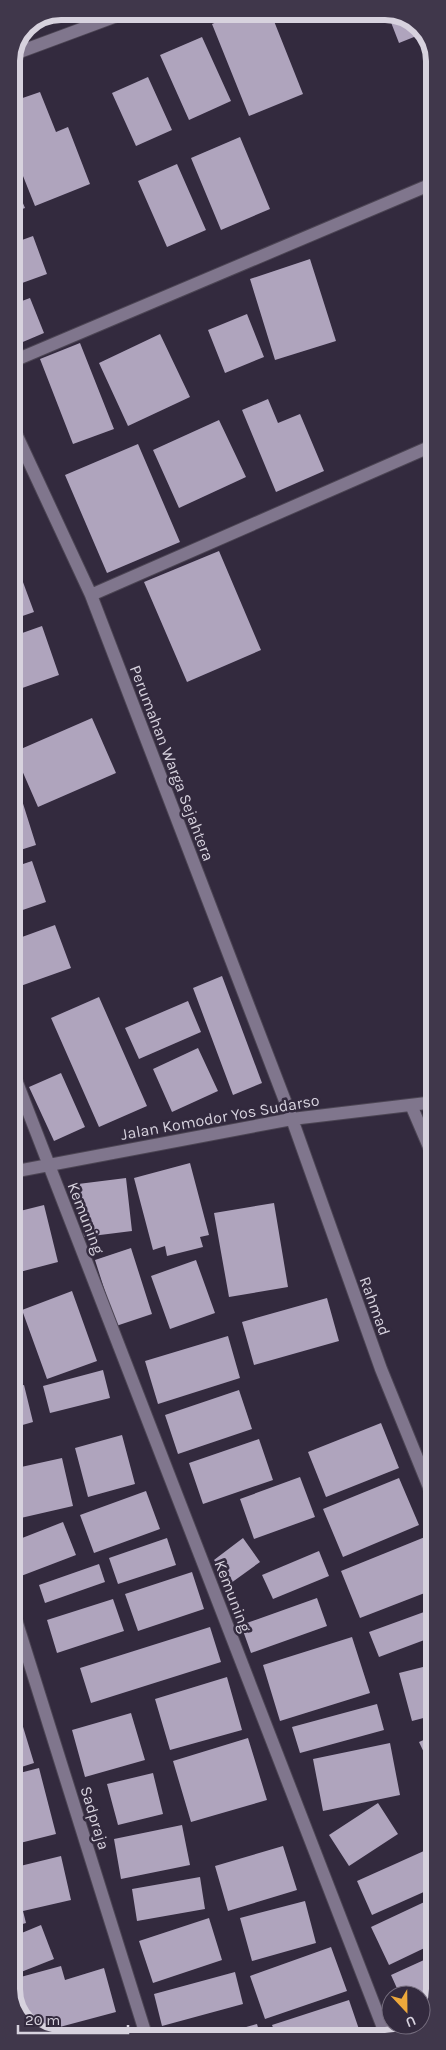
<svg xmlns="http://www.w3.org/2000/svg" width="446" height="2050" viewBox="0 0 446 2050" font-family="Karla,sans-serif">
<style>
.building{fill:#afa4bd}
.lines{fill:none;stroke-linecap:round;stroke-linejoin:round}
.minor-casing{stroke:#4c4554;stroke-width:14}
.minor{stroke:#80768d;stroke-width:12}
.labels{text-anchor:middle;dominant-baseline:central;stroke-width:5;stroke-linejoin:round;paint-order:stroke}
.street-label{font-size:16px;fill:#d7d2de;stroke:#332a3e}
.rim{fill:none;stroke:#d7d2de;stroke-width:6}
</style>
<rect width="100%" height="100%" fill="#332a3e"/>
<path class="building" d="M243 11H270L303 94 249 116 212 24Z
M387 12 420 26 424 33 399 43Z
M202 37 231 101 189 120 160 55Z
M148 77 172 130 136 146 112 93Z
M40 92 56 132 68 127 90 184 35 206 11 146 21 142 11 115V102Z
M240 137 270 209 221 230 191 158Z
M177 164 206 230 167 247 138 181Z
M11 175 25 208 11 213Z
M33 236 47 274 11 287V244Z
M310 259 336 341 275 360 250 279Z
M30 298 44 333 11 347V305Z
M247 314 264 357 225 373 208 330Z
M160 334 190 397 128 426 99 363Z
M80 343 114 429 73 444 40 359Z
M268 399 278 423 300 414 324 471 276 492 242 410Z
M219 420 246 477 179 508 153 450Z
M138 444 180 542 107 573 65 475Z
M219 551 261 650 187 682 144 582Z
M13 555 34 612 11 620V556Z
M42 626 59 675 11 692V637Z
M92 718 116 773 38 807 14 752Z
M20 794 36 845 11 853V797Z
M32 861 46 902 11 914V868Z
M55 925 71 968 12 989 11 941Z
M222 976 262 1083 233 1095 193 988Z
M99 997 147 1106 99 1127 51 1018Z
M188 1001 201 1032 139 1059 125 1028Z
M198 1048 218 1091 172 1112 153 1069Z
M61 1073 85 1127 54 1141 29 1087Z
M12 1099 23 1131 12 1135Z
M190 1163 209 1235 200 1237 203 1247 167 1256 165 1246 153 1250 134 1178Z
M126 1178 132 1231 84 1237 78 1184Z
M274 1203 288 1287 229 1297 214 1213Z
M44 1205 58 1262 12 1274V1213Z
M131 1248 152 1314 116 1326 95 1260Z
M196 1260 215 1313 170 1329 151 1276Z
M72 1291 97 1361 47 1379 22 1310Z
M327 1298 339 1341 254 1365 242 1322Z
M228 1336 240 1378 158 1404 145 1361Z
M103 1370 110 1398 50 1413 43 1386Z
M24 1385 33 1422 12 1428V1388Z
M239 1390 252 1429 178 1454 165 1415Z
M381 1423 399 1468 326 1497 308 1452Z
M122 1435 135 1484 88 1497 75 1448Z
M259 1439 273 1480 203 1504 189 1463Z
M62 1458 73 1506 12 1520V1469Z
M300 1477 315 1517 254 1539 240 1499Z
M399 1478 419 1525 343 1557 323 1509Z
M146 1491 160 1529 94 1553 80 1515Z
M63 1522 76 1555 21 1576 12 1553V1542Z
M425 1537 435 1561V1589L360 1618 341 1571Z
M167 1538 176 1565 118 1584 109 1558Z
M243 1538 260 1562 231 1583 214 1560Z
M319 1551 329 1576 273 1599 262 1575Z
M99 1564 105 1582 45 1603 39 1585Z
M192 1572 204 1609 138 1631 125 1594Z
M317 1598 327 1626 251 1653 241 1625Z
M113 1599 124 1631 57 1653 47 1620Z
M435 1608V1636L379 1657 369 1632Z
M210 1627 221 1662 91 1703 80 1668Z
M352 1637 370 1693 280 1721 263 1665Z
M435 1664V1715L412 1721 399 1673Z
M227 1677 242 1730 170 1750 155 1699Z
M377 1704 384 1730 300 1753 292 1727Z
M17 1707 34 1763 12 1770V1709Z
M131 1713 145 1760 85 1777 72 1730Z
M435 1735V1776L419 1742Z
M248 1738 267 1800 191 1822 173 1761Z
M390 1743 400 1795 323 1811 313 1759Z
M39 1768 56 1834 12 1845V1775Z
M153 1773 163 1814 118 1825 107 1784Z
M378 1803 398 1834 349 1866 329 1835Z
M182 1825 190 1865 121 1879 114 1839Z
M283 1846 297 1890 228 1911 215 1866Z
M435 1846V1887L372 1915 357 1881Z
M61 1856 71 1900 23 1911 26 1923 12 1927V1868Z
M200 1877 205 1909 137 1921 132 1889Z
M435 1897V1943L389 1965 371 1927Z
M305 1901 316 1943 252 1961 240 1918Z
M209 1918 222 1960 153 1983 139 1941Z
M41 1925 54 1959 21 1972 12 1949V1937Z
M331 1947 347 1991 265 2019 250 1976Z
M435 1955V1987L417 1995H400L391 1975Z
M61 1966 65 1980 104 1968 116 2012 41 2032 30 2026 17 1978Z
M235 1972 243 2004 162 2026 154 1994Z
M349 2000 362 2038H277L272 2025Z
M431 2000 423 2022 421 2023V2005Z
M257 2024 261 2038H207Z"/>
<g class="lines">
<defs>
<path id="minor" d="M14 54 130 11
M11 362 434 183
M11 423 91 595 292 1119 381 1369 435 1502
M91 595 434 445
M11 1067 387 2038
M411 1105 435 1161
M12 1172 292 1119 435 1102
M12 1607 147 2038"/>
</defs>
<use href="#minor" class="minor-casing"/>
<use href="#minor" class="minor"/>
</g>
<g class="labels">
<g class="street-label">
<text transform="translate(172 763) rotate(69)">Perumahan Warga Sejahtera</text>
<text transform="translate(220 1117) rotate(-10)">Jalan Komodor Yos Sudarso</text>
<text transform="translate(86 1218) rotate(69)">Kemuning</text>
<text transform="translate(375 1306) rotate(70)">Rahmad</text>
<text transform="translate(233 1596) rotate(69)">Kemuning</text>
<text transform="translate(95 1818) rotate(73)">Sadpraja</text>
</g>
</g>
<path d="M0 0H446V2050H0ZM61 20H385A41 41 0 0 1 426 61V1989A41 41 0 0 1 385 2030H61A41 41 0 0 1 20 1989V61A41 41 0 0 1 61 20Z" fill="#40374b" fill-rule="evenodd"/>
<path class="rim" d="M61 20H385A41 41 0 0 1 426 61V1989A41 41 0 0 1 385 2030H61A41 41 0 0 1 20 1989V61A41 41 0 0 1 61 20Z"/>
<g transform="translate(406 2010) rotate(158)"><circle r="24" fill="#332a3e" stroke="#756d7e"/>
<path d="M0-4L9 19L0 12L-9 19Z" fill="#eda83b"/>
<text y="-8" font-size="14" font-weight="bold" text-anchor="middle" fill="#d7d2de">U</text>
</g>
<path d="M18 2025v8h110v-8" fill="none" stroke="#d7d2de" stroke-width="2.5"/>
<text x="25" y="2025" font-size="15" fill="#d7d2de" stroke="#332a3e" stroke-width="4" paint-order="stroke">20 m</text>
</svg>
